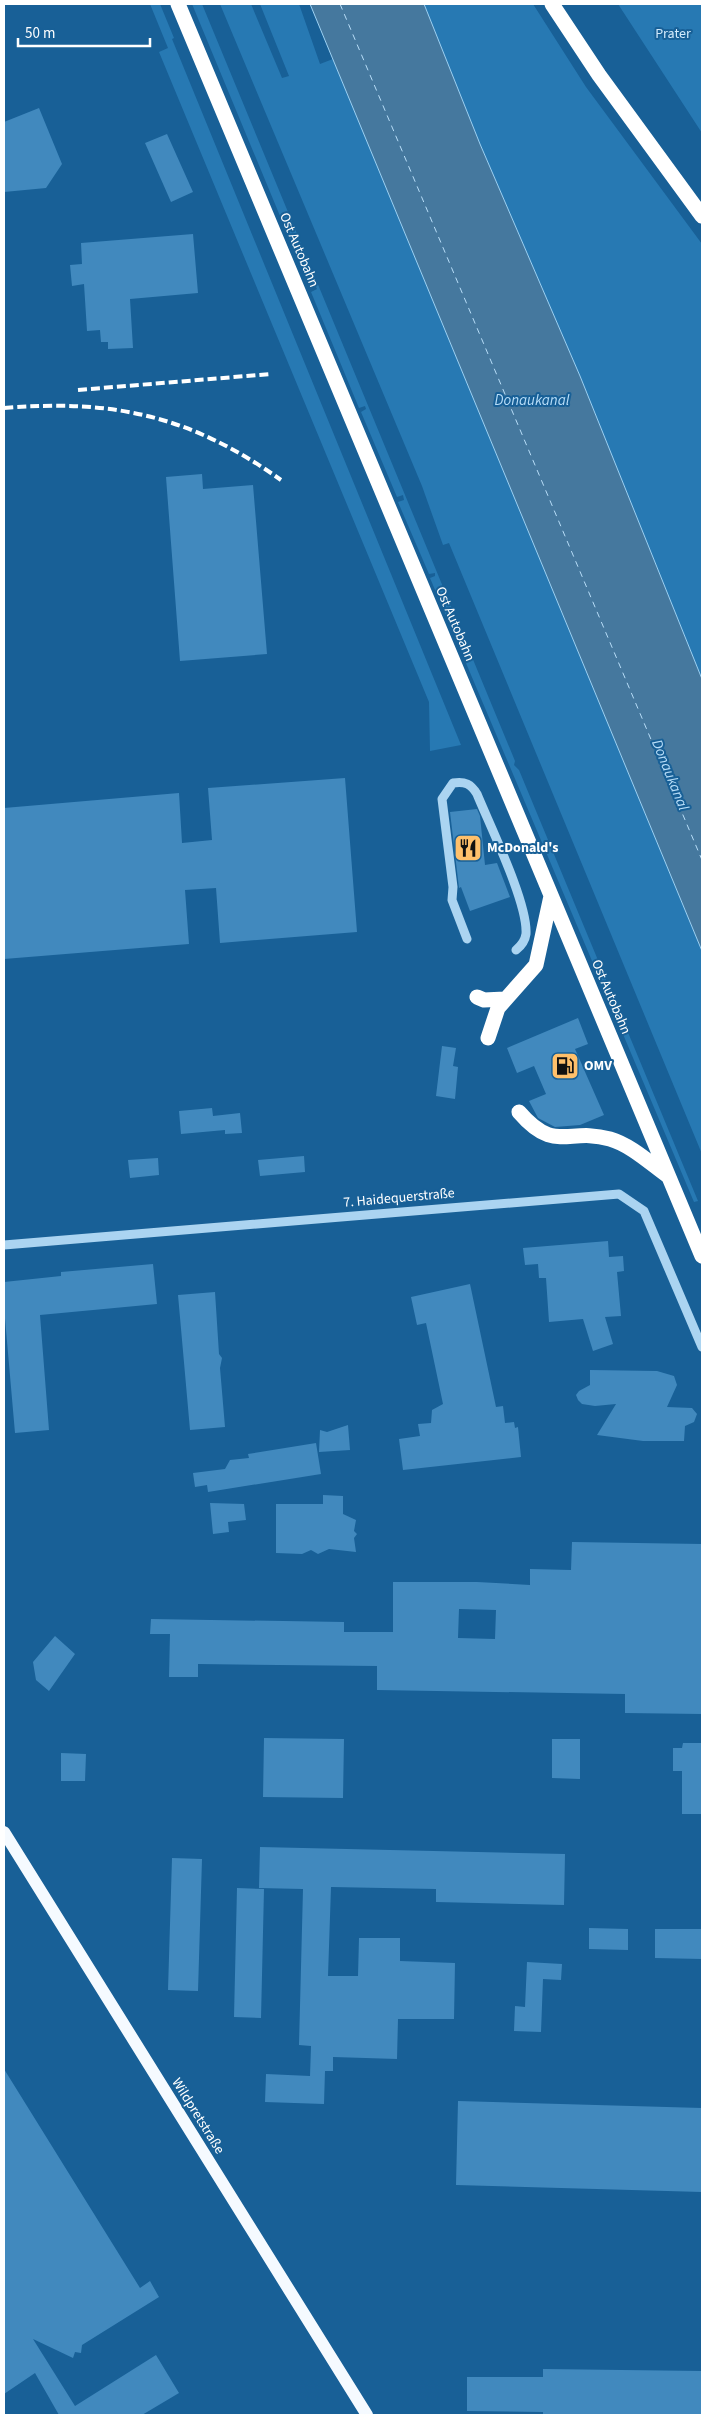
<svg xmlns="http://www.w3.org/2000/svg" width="706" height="2419" viewBox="0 0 706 2419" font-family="'Source Sans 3',sans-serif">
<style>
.green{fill:#2779b3}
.water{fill:#45789e;stroke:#9dd1f3}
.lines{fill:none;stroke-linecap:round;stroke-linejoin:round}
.ferry{stroke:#b7ddf8;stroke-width:1;stroke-dasharray:6 5;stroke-linecap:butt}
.building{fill:#4189be;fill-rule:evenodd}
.minor{stroke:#abd4f1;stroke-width:9}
.major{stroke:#f5faff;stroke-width:12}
.highway{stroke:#fff;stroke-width:15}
.rail{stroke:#fff;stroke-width:4;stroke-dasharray:9 4;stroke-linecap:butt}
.labels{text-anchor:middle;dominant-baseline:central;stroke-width:4;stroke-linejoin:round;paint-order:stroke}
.park-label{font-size:14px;fill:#d2eafc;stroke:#186097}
.street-label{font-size:14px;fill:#fff;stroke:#186097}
.poi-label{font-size:14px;font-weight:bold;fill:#fff;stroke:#186097;text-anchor:start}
.water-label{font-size:15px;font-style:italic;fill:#b7ddf8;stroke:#186097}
</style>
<rect width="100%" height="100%" fill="#186097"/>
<path class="green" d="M150 4H160L174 38 172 39 461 745 430 751 429 702 159 52 168 48Z
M192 4H202L515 761 514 765 519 770 698 1201 694 1202 430 578 435 576V573L429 574 398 502 404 500 403 495 397 497 361 412 366 409 365 406 359 408 311 292 317 289 315 285 309 287 303 273 309 271 308 267 302 269Z
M220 4H251L282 78 289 76 260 4H299L320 64 333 59 702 951V1154L449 543 443 545 422 486Z
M424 4H533L586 87 702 244V679L580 376 480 144Z
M618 4H702V133Z"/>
<path class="water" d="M310 4H424L480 144 580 376 702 679V951Z"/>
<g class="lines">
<path class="ferry" d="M340 4 702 860"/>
</g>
<path class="building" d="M39 108 62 164 46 188 4 192V122Z
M167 134 193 192 171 202 145 143Z
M193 234 198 293 130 299 133 348 108 349V342H101L100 330 87 331 84 284 72 286 70 265 82 264 81 243Z
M202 474 203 489 253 485 267 654 180 661 166 477Z
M345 778 357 932 220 943 216 888 185 890 189 944 4 959V808L179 793 182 843 212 840 208 788Z
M477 809 480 816 485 865 497 863 510 897 470 911 461 887 459 888 450 812Z
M578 1018 588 1044 575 1049 604 1115 580 1125 555 1127 538 1118 529 1101 546 1094 534 1066 517 1073 507 1048Z
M442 1046 456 1048 453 1066 458 1067 455 1099 436 1096Z
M212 1108 213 1116 240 1113 242 1133 225 1134V1130L181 1134 179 1111Z
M304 1156 305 1172 260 1176 258 1160Z
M158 1158 159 1175 130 1178 128 1160Z
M608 1241 609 1257 623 1256 624 1271 617 1272 621 1316 605 1317 613 1344 593 1351 583 1319 549 1322 546 1278H539L538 1264 525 1265 523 1248Z
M153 1264 157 1304 40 1315 49 1430 15 1433 4 1307V1282L61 1276V1272Z
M470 1284 496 1407 503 1406 505 1423 514 1422 515 1428 518 1427 521 1457 403 1470 399 1439 420 1436 418 1424 431 1423 432 1410 443 1404 426 1323 417 1325 411 1297Z
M215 1292 219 1354 222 1358 220 1368 225 1427 190 1430 178 1295Z
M590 1370 657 1371 674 1376 677 1385 667 1407 692 1408 697 1414 694 1422 685 1426 684 1441H643L597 1435 616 1404 595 1406 582 1404 578 1400 576 1395 579 1391 590 1385Z
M348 1425 350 1450 319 1452 320 1430 327 1432Z
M316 1443 321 1474 208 1492 207 1485 195 1487 193 1473 225 1469 230 1460 249 1458 248 1454Z
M323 1495 343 1496V1514L356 1520 354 1531 357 1534 354 1538 356 1552 329 1549 318 1554 311 1550 302 1554 276 1553V1504H323Z
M210 1503 244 1504 246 1520 228 1522 229 1532 213 1534Z
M572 1542 702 1544V1714L625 1713V1694L377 1690V1666L198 1664V1677H169L170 1634H150L151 1619 344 1622V1632H393V1582H477L530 1585V1569L571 1570ZM459 1609 496 1610 495 1639 458 1638Z
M55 1636 75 1654 49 1691 36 1680 33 1662Z
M264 1738 344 1739 343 1798 263 1797Z
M552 1739H580V1779L552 1778Z
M683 1743H702V1814H682V1771H673V1748H682Z
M61 1753 86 1754 85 1781H61Z
M260 1847 565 1854 564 1905 436 1902V1889L331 1887 328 1976H358L359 1938H400V1961L455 1963 454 2019H398L397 2059 333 2057V2071H325L324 2104 265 2102 266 2074 310 2076 311 2046 299 2045 303 1889 259 1888Z
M172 1858 202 1859 198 1991 168 1990Z
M237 1888 264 1889 261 2018 234 2017Z
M589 1928 628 1929V1950L589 1949Z
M655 1929H702V1959L655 1958Z
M527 1962 562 1964 561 1980 543 1979 541 2032 514 2031 515 2006 525 2007Z
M4 2069 140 2288 150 2281 159 2297 82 2345 81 2353 75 2352 73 2358 33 2339 75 2406 156 2355 179 2393 142 2415H59L35 2373 4 2394Z
M458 2101 702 2108V2192L456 2185Z
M543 2369 702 2371V2415H543V2412L467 2411V2377H543Z"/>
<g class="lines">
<path class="minor" d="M467 939 452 900 453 887 442 799 453 783C465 781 471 784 477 794 490 826 528 903 526 934 525 941 521 946 516 950
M4 1245 619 1194 644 1211 702 1347"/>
<path class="major" d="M4 1832 367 2415"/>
<path class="highway" d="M178 4 702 1256
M552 4 599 75 702 216
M477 997 484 1000 505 999
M488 1038 498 1008 536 965 551 896
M519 1112C555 1154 568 1127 610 1139 631 1145 651 1164 668 1176"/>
<path class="rail" d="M78 390 271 374
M4 408C114 399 191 416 281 480"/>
</g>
<defs>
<symbol id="restaurant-square" viewBox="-11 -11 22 22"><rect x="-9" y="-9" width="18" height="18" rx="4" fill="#ffc06b" stroke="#186097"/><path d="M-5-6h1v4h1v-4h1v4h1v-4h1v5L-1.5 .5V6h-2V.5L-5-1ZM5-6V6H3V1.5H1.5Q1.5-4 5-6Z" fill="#111"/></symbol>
<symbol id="fuel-square" viewBox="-11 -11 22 22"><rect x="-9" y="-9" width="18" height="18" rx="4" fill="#ffc06b" stroke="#186097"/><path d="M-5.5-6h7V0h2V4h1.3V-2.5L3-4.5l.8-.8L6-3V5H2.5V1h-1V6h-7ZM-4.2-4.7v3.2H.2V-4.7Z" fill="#111"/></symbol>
</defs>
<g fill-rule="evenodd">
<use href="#restaurant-square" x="452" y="832" width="32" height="32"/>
<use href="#fuel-square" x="549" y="1050" width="32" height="32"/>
</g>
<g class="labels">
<g class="park-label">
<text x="673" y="34">Prater</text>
</g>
<g class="street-label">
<text transform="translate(299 250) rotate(67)">Ost Autobahn</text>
<text transform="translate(455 624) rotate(67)">Ost Autobahn</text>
<text transform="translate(611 997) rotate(67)">Ost Autobahn</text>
<text transform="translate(399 1198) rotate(-5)">7. Haidequerstraße</text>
<text transform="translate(198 2116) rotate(58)">Wildpretstraße</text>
</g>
<g class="poi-label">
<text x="487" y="848">McDonald's</text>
<text x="584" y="1066">OMV</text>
</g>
<g class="water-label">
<text x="532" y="400">Donaukanal</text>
<text transform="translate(670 775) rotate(68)">Donaukanal</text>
</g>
</g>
<rect width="706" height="2419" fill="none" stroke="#ffffff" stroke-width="10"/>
<path d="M18 38v8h132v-8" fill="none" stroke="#ffffff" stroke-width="2.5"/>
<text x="25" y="38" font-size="15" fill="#ffffff" stroke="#186097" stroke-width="4" paint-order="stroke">50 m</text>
</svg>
